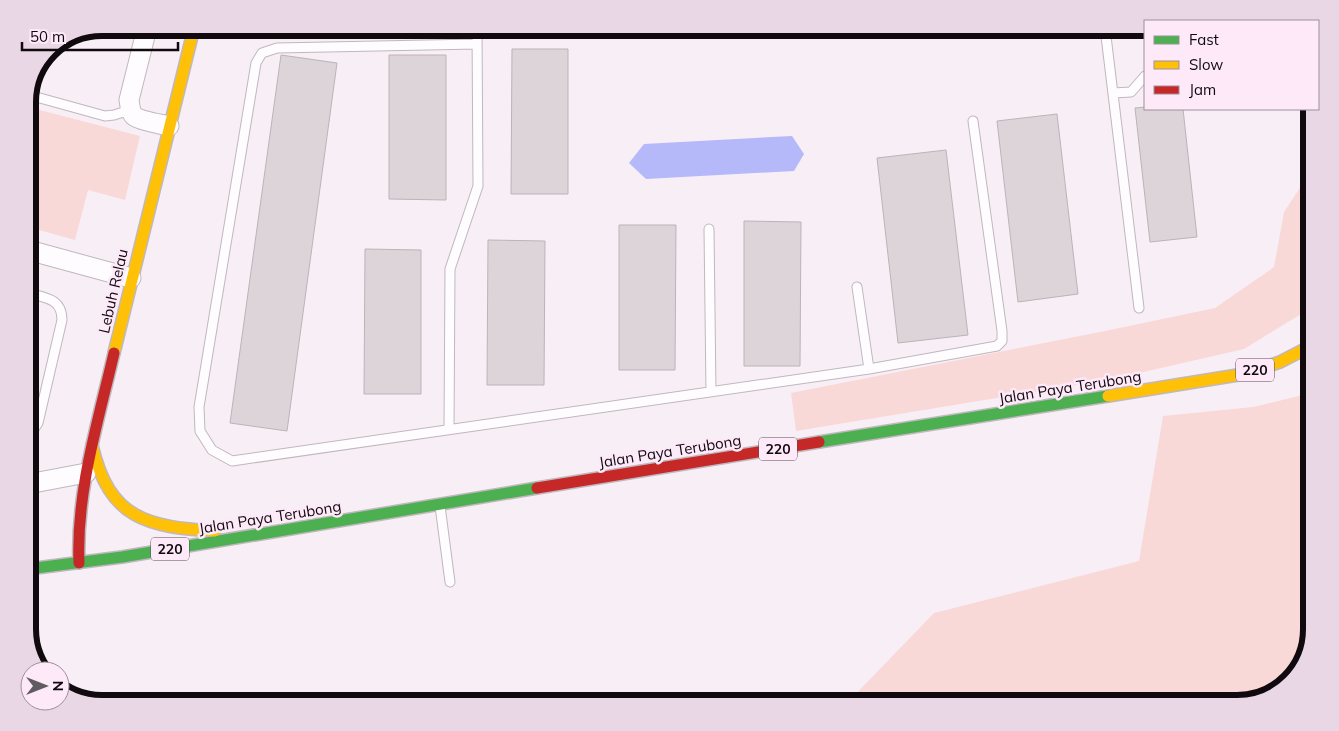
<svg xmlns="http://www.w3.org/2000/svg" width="1339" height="731" viewBox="0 0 1339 731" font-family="Mulish,sans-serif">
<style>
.green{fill:#f9d9d8}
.water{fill:#b5b8f9}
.building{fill:#ddd4d9;stroke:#bcb3b7}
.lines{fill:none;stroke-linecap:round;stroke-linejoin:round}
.lane-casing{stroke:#bfb8be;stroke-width:11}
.street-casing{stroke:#bfb8be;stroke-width:21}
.fast-casing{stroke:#bfb8be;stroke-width:14}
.slow-casing{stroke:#bfb8be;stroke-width:14}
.jam-casing{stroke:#bfb8be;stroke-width:14}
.lane{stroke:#fefcfe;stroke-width:9}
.street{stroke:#fefcfe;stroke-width:19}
.fast{stroke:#4caf50;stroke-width:11}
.slow{stroke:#ffc107;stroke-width:11}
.jam{stroke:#c62828;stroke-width:11}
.labels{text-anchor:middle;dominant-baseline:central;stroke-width:5;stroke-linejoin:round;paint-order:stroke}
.shield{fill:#fde9f8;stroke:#574d55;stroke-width:1}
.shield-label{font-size:14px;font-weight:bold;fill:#100a0f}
.street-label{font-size:15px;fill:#100a0f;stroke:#fde9f8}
.rim{fill:none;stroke:#100a0f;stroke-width:6}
</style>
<rect width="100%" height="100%" fill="#f8eef6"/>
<path class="green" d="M28 107 140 136 125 200 88 190 75 240 28 227Z
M1311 171V308L1244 349 1113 379 796 431 791 393 1105 331 1215 308 1274 267 1284 212Z
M1311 393V629L1304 662 1274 693 1237 703H847L934 613 1139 561 1163 416 1253 407Z"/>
<path class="water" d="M792 136 804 154 794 171 646 179 629 163 644 144Z"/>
<path class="building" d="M512 49H568V194H511Z
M281 55 337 63 287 431 230 423Z
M389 55H446V200L389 199Z
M1145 107V109H1183L1197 237 1150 242 1135 108Z
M1057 114 1078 294 1018 302 997 121Z
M946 150 968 335 898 343 877 158Z
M744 221 801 222 800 366H744Z
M619 225H676L675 370H619Z
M488 240 545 241 544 385H487Z
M365 249 421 250V394H364Z"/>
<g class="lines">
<defs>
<path id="lane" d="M1105 28 1139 308
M477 44 277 48 262 53 256 63 199 407 200 431 212 450 232 461 869 369 997 346 1002 341V331L973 121
M1113 93 1131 92 1145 76
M29 95 105 116 114 115 130 110
M709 229 711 392
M857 287 869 369
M28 293C45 298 62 298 62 320L38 423 34 429 28 432
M449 429 450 269 478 186 477 28
M440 506 450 582"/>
<path id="street" d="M147 28 129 100C130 105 130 112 134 116 140 121 161 124 169 126
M28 250 131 278
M28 484 86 473"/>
<path id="fast" d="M819 442 1108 396
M28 569 122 557 537 488"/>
<path id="slow" d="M114 353 194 28
M1108 396 1244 374 1280 362 1311 346
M92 445C109 519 147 527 215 531"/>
<path id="jam" d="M537 488 819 442
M79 563C76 492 98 422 114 353"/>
</defs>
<use href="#lane" class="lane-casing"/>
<use href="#street" class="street-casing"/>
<use href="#fast" class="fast-casing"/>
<use href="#slow" class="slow-casing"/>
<use href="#jam" class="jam-casing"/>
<use href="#lane" class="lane"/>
<use href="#street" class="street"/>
<use href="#fast" class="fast"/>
<use href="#slow" class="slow"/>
<use href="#jam" class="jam"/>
</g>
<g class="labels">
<g class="shield">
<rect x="1236" y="358.5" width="38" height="23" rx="4"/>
<rect x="759" y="437.5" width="38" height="23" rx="4"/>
<rect x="151" y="537.5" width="38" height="23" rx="4"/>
</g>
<g class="shield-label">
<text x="1255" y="370">220</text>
<text x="778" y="449">220</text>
<text x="170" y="549">220</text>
</g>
<g class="street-label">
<text transform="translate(113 291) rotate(-77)">Lebuh Relau</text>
<text transform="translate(1070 387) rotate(-9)">Jalan Paya Terubong</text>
<text transform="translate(670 451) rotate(-9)">Jalan Paya Terubong</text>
<text transform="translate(270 517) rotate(-9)">Jalan Paya Terubong</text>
</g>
</g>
<path d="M0 0H1339V731H0ZM102 36H1237A66 66 0 0 1 1303 102V629A66 66 0 0 1 1237 695H102A66 66 0 0 1 36 629V102A66 66 0 0 1 102 36Z" fill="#ead7e5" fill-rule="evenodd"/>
<path class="rim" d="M102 36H1237A66 66 0 0 1 1303 102V629A66 66 0 0 1 1237 695H102A66 66 0 0 1 36 629V102A66 66 0 0 1 102 36Z"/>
<rect x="1144" y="20" width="175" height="90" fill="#fde9f8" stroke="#9e909b"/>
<rect x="1154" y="36" width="25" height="8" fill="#4caf50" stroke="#9e909b"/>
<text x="1189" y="45" font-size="15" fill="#100a0f">Fast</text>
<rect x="1154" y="61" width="25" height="8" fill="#ffc107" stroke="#9e909b"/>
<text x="1189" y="70" font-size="15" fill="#100a0f">Slow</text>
<rect x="1154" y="86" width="25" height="8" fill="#c62828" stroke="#9e909b"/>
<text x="1189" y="95" font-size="15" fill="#100a0f">Jam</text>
<g transform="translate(45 686) rotate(90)"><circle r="24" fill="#fde9f8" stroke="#9e909b"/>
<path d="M0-4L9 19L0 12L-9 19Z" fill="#615a60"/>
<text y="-8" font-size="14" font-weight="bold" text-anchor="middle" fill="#100a0f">N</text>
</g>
<path d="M22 42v8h156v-8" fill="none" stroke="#100a0f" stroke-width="2.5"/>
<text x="30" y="42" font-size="15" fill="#100a0f" stroke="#fde9f8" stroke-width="4" paint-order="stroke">50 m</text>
</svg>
